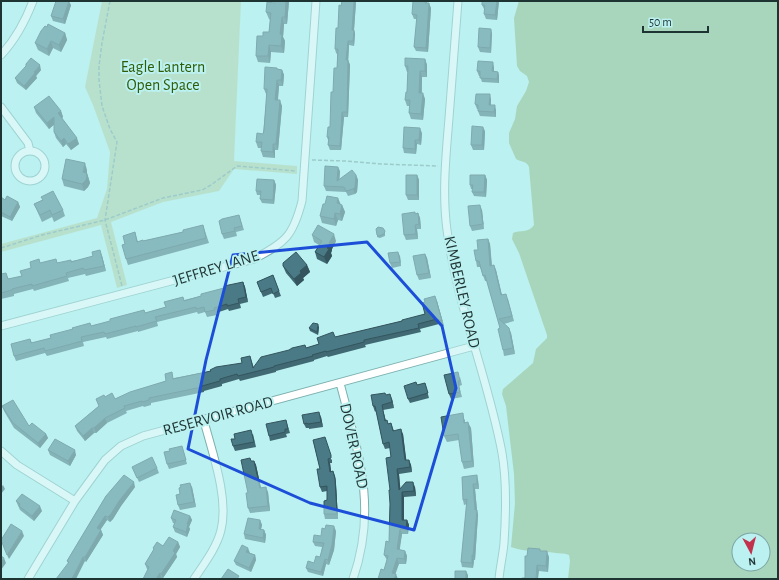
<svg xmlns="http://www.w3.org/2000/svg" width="779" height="580" viewBox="0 0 779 580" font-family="'Alegreya Sans',sans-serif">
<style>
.green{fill:#b3cfa2}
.forest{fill:#91b57c;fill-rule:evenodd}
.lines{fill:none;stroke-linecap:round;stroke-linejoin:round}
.minor-casing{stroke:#7cb0af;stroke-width:9}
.path{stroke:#769e9d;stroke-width:1.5;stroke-dasharray:4 2;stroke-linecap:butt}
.minor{stroke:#fff;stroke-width:7}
.wall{fill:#406973}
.shaded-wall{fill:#34555e}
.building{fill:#4a7a86;stroke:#34555e}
.marked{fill:none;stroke:#1d4ed8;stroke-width:3;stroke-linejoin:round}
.labels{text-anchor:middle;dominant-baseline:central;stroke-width:4;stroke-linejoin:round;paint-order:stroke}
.park-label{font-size:16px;fill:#305c06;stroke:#bbf1f0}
.street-label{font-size:16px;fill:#1e3433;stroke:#bbf1f0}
</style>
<rect width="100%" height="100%" fill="#bbf1f0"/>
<path class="green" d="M102 1H241L234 161 297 166V174L234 169 219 191 163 202 111 222 127 285 117 288 101 225 1 252V244L97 218 107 189 110 152 93 105 85 87Z"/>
<path class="forest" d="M519 1H778V579H568L570 561 569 555C565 553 561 554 556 553 541 550 526 553 511 547L515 503 514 474 506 406 502 394 503 389 533 363 536 349 547 338V335L519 253 512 239 513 233C520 230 529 233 534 225L529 167C527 161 521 162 516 159L509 143V133L515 119 517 106 526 91 529 82 527 76 520 71 517 66 514 18ZM739 540H763V564H739Z"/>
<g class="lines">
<defs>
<path id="minor" d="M458 1C455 40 452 79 449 118 446 155 442 193 447 230 457 306 488 377 502 453 507 482 506 514 504 543 503 555 500 567 499 579
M1 55C16 39 25 22 33 1
M1 107 28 143 30 151
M15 166a15 15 0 1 1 30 0a15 15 0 1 1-30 0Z
M1 326 254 259C286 242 293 236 302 201L316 1
M340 383C358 453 378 507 353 579
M1 451 17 465 75 501
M28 579 75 501 105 460 121 446 143 436 474 346
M194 579C204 564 217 547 221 530 229 498 212 452 204 421"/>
</defs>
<use href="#minor" class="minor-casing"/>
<path class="path" d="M110 1 102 43 99 66V80L102 106 110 129 117 142 105 220 122 286
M312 160 346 161 381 164 438 166
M1 248 42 235 105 220 163 198 202 190 211 185 237 166 296 171"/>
<use href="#minor" class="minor"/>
</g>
<path class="wall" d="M289 1 287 24H284L283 37 285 41 284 53 271 52 270 63 258 62 256 56 263 36 269 32 270 20 269 19 266 12 275 3Z
M427 1V3L431 8 428 52 416 51 414 47 417 19H414L412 14Z
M482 1H499L497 20 486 19 484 14 485 9H484L482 5Z
M356 2 354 30 355 34 354 46 349 45 348 60 350 65 348 117H344L341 150H330L328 145V140L327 137 330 127 333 92 337 68V54L336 53 335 49 341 6Z
M71 5 65 24 53 21 51 16Z
M65 33 67 40 61 52 53 48 49 56 38 50 35 43Z
M492 33 491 53 480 52 478 47Z
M425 59 427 65V77H422V93L425 99 423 120 411 119 409 113V106H407L405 100 407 92 408 72H407L405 66Z
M494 67V71L498 72 499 76V83L482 82 480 76H479L477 71Z
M278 69 282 70 284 75 283 86H279L278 100 282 106 278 150H275V158L263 157 261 151 262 148H258L256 142 263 134 267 94H266L264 89Z
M41 70 36 76 37 78 26 90 17 83 15 78Z
M491 99V105L496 110V117L480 116 478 111V109H477L475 104Z
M34 107 61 111 63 117 62 118 79 144 71 150 66 144 63 147 56 138 54 132V124L49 129 36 113Z
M485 131 484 150H473L471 145Z
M422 133 421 145 417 144 416 154 404 153 403 148Z
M87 170V173L90 183 88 187 84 191 64 186 62 179Z
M340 171 339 180 356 175 358 180 357 192 355 194 348 196 346 192 326 191 324 186Z
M417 175 419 180V200H408L406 195Z
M485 175 487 180 486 197 474 196 472 192 473 189H471L470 185Z
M274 180 276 185 274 204 262 203 260 199 261 195H257L256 191Z
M1 197 5 200 18 202 20 207 12 221 1 216Z
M42 200 63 210 65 216 54 222 52 217 42 222 34 204Z
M325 204 342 205 345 212 342 221 338 220 336 226 322 223 320 216Z
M482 210 484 229 472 231 470 226Z
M418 213 420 218 421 229H417L418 239 406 240 404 235 415 214Z
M239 215 244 230 236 232 237 236 224 239 222 234Z
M203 225 209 243 128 265 126 259 125 244 135 232 138 242 143 241 183 232Z
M385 233V236L380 238 377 237V235Z
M312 235 336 241 332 249V250L331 253 332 256 327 264 317 259 315 252 319 245 314 242Z
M488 239 490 244 492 265 496 270 502 295 508 299 514 321 504 324 511 333 515 354 504 356 503 350 500 328 487 281H485L480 267H477L476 261 478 250Z
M425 254 427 258 431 278 419 280 417 275Z
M102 256 106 271 86 276 85 274 68 278 69 281 34 291 33 289 14 294V296L1 299V274L9 279 22 276 31 268 40 263H58L72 261Z
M400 256 401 266 392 268 390 263Z
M307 265 310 272 303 278 304 280 297 286 286 273 283 266Z
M273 275 281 296 275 298 273 293 263 297 257 282Z
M243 282 245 287 248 302 240 304 241 308 229 311 228 309 216 313 217 315 207 317 205 312 198 314 197 312 157 322 158 326 138 332V331L107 339 106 337 83 342 84 346 47 356 45 353 16 361 14 356 30 339 32 343 51 338 91 326 145 313 166 307 184 300 201 296Z
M437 301 444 326 439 324 420 329 421 332 365 345 366 347 328 357 327 356 314 360V361L276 371V372L240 381 239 379 222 384V386L204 391V392L151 403V405L144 407 143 406 126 411 127 413 107 423 96 433H94L85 441 77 431 75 426 99 406 96 399 105 397 115 399 174 378 211 371 242 363 250 356 254 368 306 348 319 344 335 337 402 321 425 314Z
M319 327 318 335 310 331 309 328Z
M460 377 462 385 459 386 462 397 451 399 449 394Z
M425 383 429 398 410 403 408 399 417 385Z
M386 395 392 399 394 408 383 410 386 421 388 424 391 423 394 431 403 434 406 460H409L411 465 412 472 399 474 400 489 415 487 416 496 404 497V520H407L409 525 408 534H402L399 550 405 551 407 556 406 564H399L384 570 387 560 384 555 389 542 390 504 391 457 390 448 385 449 383 444 376 411 375 412 373 406Z
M2 406 29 426 46 434 48 438 40 448 14 428 4 411Z
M321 417 323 427 309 429V428H306L304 424Z
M465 419V422L471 428 474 467 464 469 462 462 459 440 447 442 444 436Z
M286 420 290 433 286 434 287 437 270 441 269 436Z
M253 434 256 447 235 451 233 446Z
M313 440 332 460V463H330L331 472 335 476 336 484 338 519H325L324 514 327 500V491L322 492 320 487V469Z
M182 446 187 464 169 469 167 464 170 451Z
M48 450 76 455 70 466 50 455Z
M251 461H254L256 465 261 488 268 492 270 511 250 513 248 508V493Z
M132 467 157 468 159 473 139 482Z
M462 477 478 480 479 489H475L477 510 478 515 475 560H474L473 568 462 567 461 562 467 504 464 505 463 500Z
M135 487 121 506 113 519 110 522 107 520 100 530H101L103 535 86 562 85 561 68 563 67 561 106 496Z
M192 487 196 507 180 510 178 505Z
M16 501 42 511 34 521 20 510Z
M190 516 192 520 189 527 190 529 187 537 175 532 173 527 175 524 173 523 171 518Z
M260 520 262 525 261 529 264 530 266 535 265 543 245 539 244 534Z
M336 531 334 550 329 565 326 564 323 576 308 572 306 568 314 563 320 557 322 547 315 546 313 542 321 536Z
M178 542 180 547 176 554 177 557 163 578H161L146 575 148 570 147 569 145 564 154 550 153 548Z
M541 551 549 557 548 572 539 571 525 578 527 556Z
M250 553 255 555 256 560 251 572 236 565 234 561Z"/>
<path class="shaded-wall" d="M69 1 71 5 65 24 63 19Z
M286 1H289L287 24 285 17Z
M354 1H355L356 2 354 30 355 34 354 46 353 41 352 30Z
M497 1H499L497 20 495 15Z
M429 3 431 8 428 52 426 48Z
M282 17 284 24 283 37 285 41 284 53 281 46 280 34Z
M491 29 492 33 491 53 490 48Z
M65 33 67 40 61 52 59 45Z
M51 41 53 48 49 56 47 49Z
M348 41 349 45 348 65 346 60Z
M269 45 271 52 270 63 268 56Z
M425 59 427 65V77L425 71Z
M348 60 350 65 348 117 347 112Z
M493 62 494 67V76L492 71Z
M40 65 41 70 36 76 37 78 26 90 24 86 34 72Z
M282 70 284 75 283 86 281 80Z
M420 71 422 77 421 99 419 93Z
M498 72 499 76V83L497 79Z
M277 80 279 86 277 106 275 100Z
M423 93 425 99 423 120 421 114Z
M490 94 491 99V109L489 105Z
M280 100 282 106 278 150 276 144Z
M495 105 496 110V117L494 112Z
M61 111 63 117 61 119 58 113Z
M342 112 344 117 341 150 340 146Z
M54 117 56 123 49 129 47 123Z
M483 127 485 131 484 150 482 145Z
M420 128 422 133 421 145 419 140Z
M64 138 66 144 63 147 61 141Z
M77 138 79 144 71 150 68 144Z
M415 140 417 144 416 154 415 149Z
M273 144 275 150V158L273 152Z
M85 163 87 170V173L90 183 88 187 84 191 82 184 83 172Z
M338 167 340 171 339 186 337 181Z
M356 175 358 180 357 192 355 194 353 189Z
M417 175 419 180V200L417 195Z
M485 175 487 180 486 197 484 192Z
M274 180 276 185 274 204 273 200Z
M338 198 341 205 337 203Z
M18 202 20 207 12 221 10 217Z
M342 205 345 212 342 221 340 214Z
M480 205 482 210 484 229 483 224Z
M335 213 338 220 336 226 334 219Z
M418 213 420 218 421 229 419 224Z
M415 225 417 229 418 239 416 234Z
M334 234 336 241 332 249V250L331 253 332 256 327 264 324 257 329 243Z
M488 239 490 244 492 271 490 266Z
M100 250 102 256 106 271 104 266Z
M398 252 400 256 401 266 400 262Z
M425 254 427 258 431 278 429 273Z
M307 265 310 272 303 278 304 280 297 286 294 279 300 271Z
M494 265 496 270 503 300 501 295Z
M243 282 245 287 248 302 246 297Z
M435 296 437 301 444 326 442 321Z
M318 324 319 327 318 335 317 332Z
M509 328 511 333 515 354 513 348Z
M390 394 392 399 394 408 392 402Z
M382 405 383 410 387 426 385 421Z
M319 412 321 417 323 427 321 422Z
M105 418 107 423 96 433 94 428Z
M468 422 471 428 474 467 472 461Z
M92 428 94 433 85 441 83 436Z
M401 429 403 434 407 465 405 460Z
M46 434 48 438 40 448 38 443Z
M75 450 76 455 70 466 68 461Z
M328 459 330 463 332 477 330 472Z
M409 460 411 465 412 472 410 467Z
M254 461 256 465 262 493 260 488Z
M397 469 399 474 401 495 399 490Z
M333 471 335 476 336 484 338 519 337 514Z
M477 475 478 480 479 489 477 484Z
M134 482 135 487 121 506 113 519 110 522 108 517 119 501Z
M413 482 415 487 416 496 414 491Z
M190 483 192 487 196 507 194 502Z
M473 484 475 489 477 510 478 515 475 560 473 556 475 510Z
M3 485 5 489 1 494V487Z
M266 487 268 492 270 511 268 506Z
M402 492 404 497V525L402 520Z
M40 506 42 511 34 521 32 516Z
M105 516 107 520 99 532 97 528Z
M190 516 192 520 189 527 190 529 187 537 186 532 187 524Z
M260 520 262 525 260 534 259 529Z
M407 520 409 525 408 534 406 529Z
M334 526 336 531 334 550 329 565 328 560Z
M400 529 402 534 399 555 397 549Z
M101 530 103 535 86 562 85 557Z
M264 530 266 535 265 543 263 538Z
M22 531 24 536 9 559 7 555Z
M178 542 180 547 176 554 177 557 163 578 161 574 173 551Z
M248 548 250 553 248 556 246 552Z
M405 551 407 556 406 564 404 559Z
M547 551 549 557 548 572 546 566Z
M255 555 256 560 251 572 249 568Z
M472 555 474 560 473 568 472 563Z
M83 557 85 561 76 579H71Z
M4 558 6 563 1 570V563Z
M397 558 399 564 394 578 392 573Z
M325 559 326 564 323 576 321 572Z
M537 565 539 571 538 579H536Z
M466 571 468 575V579H466Z
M160 573 161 578V579H156Z
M396 574 398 579H394Z"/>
<path class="building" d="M56 1H69L63 19 51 16Z
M275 1H286L285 17H282L280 34 282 35 281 46 269 45 268 56H256L257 36H263V32H269L271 13 266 12 267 2 275 3Z
M342 1H354L352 30H354L353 41H348L346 60H348L347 112H342L340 146 328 145 329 137H327L328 127H330L331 92H333L334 68H337L338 49H335L336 28H338L339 5 341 6Z
M413 1H425V3H429L426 48 414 47 417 15 412 14Z
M482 1H497L495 15 484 14 485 5H482Z
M48 24 65 33 59 45 51 41 47 49 35 43 41 31 45 26 47 27Z
M479 28 491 29 490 48 478 47Z
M31 58 40 65 34 72 35 73 24 86 15 78 26 66V64Z
M405 58 425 59V71H420L419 93H423L421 114 409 113 410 100H405L406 92H407L408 66H405Z
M478 61 493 62 492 71 498 72 497 79 480 78V71H477Z
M265 67 277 68V69L282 70 281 80H277L275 100H280L276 144H273V152L261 151 262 142H256L257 133 263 134 264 130 267 89H264Z
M476 94H490L489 105H495L494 112 478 111V105L475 104Z
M49 96 61 111 58 113 77 138 68 144 64 138 61 141 54 132V117L47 123 34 107Z
M472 126 483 127 482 145H471Z
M404 127 420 128 419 140H415V149L403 148Z
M66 159 85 163 83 172 86 173 87 176 86 180 82 184 62 179Z
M325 166 338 167 337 181 352 170 356 175 355 187 353 189 346 191 344 187 324 186Z
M406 175H417V195H406Z
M470 175H485L484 192H472L473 185H470Z
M257 179 274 180 273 200 260 199 261 191H256Z
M53 191 63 210 52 215 50 210 40 215 34 204 43 200 41 197Z
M7 196 18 202 10 217 1 212V197L5 200Z
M327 196 338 198 337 203 342 205 340 214 335 213 334 219 320 216 323 204H325Z
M480 205 483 224 470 226 468 206Z
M415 212V214L418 213 419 224 415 225 416 234 404 235 402 214Z
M239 215 242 226 234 228 235 231 222 234 219 221 222 219Z
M203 225 206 238 126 259 122 245 125 244 123 236 135 232 137 242 143 240V241L183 232V230Z
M318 225 334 234 329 243H330L327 248 329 249 324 257 315 252 322 241 312 235Z
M378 227 383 228 385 231 384 234 379 236 377 235 376 229Z
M488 239 490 266 494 265 501 295 506 294 512 316 499 319 509 328 513 348 503 350 498 329 500 328 485 275 483 276 479 261H476L474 250H478L477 240Z
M100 250 104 266 84 270 83 268 66 273 67 276 32 286V284L12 289V290L1 293V274L6 273 8 279 22 276 20 271 31 268 30 262 39 259 40 263 56 259 57 263 71 260V262L93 256 92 252Z
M296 252 307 265 300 271 301 273 294 279 283 266V263Z
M398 252 400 262 390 263 388 253Z
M425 254 429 273 417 275 413 256Z
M273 275 279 291 273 294 271 288 261 292 257 282Z
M243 282 246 297 238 299 239 303 227 306V304L214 308 215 310 205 312 204 307 196 309V307L155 317 157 321 136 327V326L105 334 104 332 81 337 82 341 64 346 45 351 44 348 14 356 11 344 30 339 31 343 51 338 50 335 73 329 72 328 90 323 91 326 110 321V319L144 310 145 313 166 307 164 302 183 297 184 301 201 296V294L224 288V286Z
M435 296 442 321 437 319 418 324 419 328 364 340V342L326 352V351L312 355 313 356 274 366V367L238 376 237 374 220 379V381L202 386V387L149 398V400L142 402V401L124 406 125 408 105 418 94 428H92L83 436 75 426 99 406 96 399 104 395 105 397 112 393 115 399 130 392 166 381 165 374 172 372 173 379 211 371 210 370 216 367 242 363 241 358 250 356 253 368 261 357 289 350 292 348 305 345 306 348 319 344 317 338 333 332 335 337 402 321V320L425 314 422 303 425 302 424 299Z
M313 323 318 324 317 332 309 328Z
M458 372 460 381H458L460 392 449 394 444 375Z
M416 382 417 385 425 383 428 393 408 399 404 386Z
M385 393 386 395 390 394 392 402 382 405 385 421 387 420 388 424 391 423 393 431 401 429 405 460H409L410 467 397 469 399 490 406 482H413L414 491 402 492V520H407L406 529H400L397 549 405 551 404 559 397 558 392 573 396 574 394 579H378L381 569 384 570 388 556 384 555 386 541 389 542 390 504 389 490H390L386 458 391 457 389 442 383 444 375 406H373L371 395Z
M13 400 29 426 32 423 46 434 38 443 13 423 2 406Z
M319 412 321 422 308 424 307 423 304 424 302 415Z
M463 413 464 423 468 422 472 461 462 462 458 434 444 436 441 417Z
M286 420 288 429H285V432L269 436 266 424Z
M251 430 254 442 233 446 231 439H235L234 434Z
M325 437 331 455V458L328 459 330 472 333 471 335 479 337 514H324V501L327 500V486L320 487 317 469H320L313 440Z
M55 439 75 450 68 461 48 450Z
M182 446 186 460 167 464 164 452 170 451 169 449Z
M152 457 157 468 137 478 132 467Z
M250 458 251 461H254L260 488 266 487 268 506 248 508 246 493H248L241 460Z
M124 475 134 482 119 501 111 514 108 517 105 516 97 528 101 530 85 557H83L73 577 71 579H56L69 562 67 561 106 496Z
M477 475V484H473L475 510H477L473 556 472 555V563L461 562 467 499 463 500 462 477Z
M190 483 194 502 178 505 176 495 180 494 179 488 181 487 180 485Z
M22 494 40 506 32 516 19 506 20 504 16 501Z
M174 510 190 516 187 524H188L186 532 173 527 176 520 171 518Z
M248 518 260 520 259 529 264 530 263 538 244 534Z
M11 524 22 531 7 555 1 540Z
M326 525 334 526 332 545 328 560 325 559 321 572 306 568 308 561 314 563 316 556 320 557 324 543 313 542 314 535 321 536 322 528 325 529Z
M169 537 178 542 173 551 175 553 161 574 160 573 156 579H143L149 567 145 564 154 549 153 548 157 542 163 546Z
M242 545 248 548 246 552 255 555 249 568 234 561Z
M528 548 540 549V551H547L546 566 537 565 536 579H521L522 578H525V556H527Z
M1 556 4 558 1 563Z
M228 569 239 576 237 579H221Z
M455 571H466V579H455Z"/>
<path d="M0 0H779V580H0ZM367 242 442 326 456 388 414 530 310 503 188 449 206 360 233 255Z" fill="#bbf1f0" fill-opacity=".55" fill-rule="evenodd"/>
<path class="marked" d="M367 242 442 326 456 388 414 530 310 503 188 449 206 360 233 255Z"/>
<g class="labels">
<g class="park-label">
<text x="163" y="67">Eagle Lantern<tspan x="163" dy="18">Open Space</tspan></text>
</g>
<g class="street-label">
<text transform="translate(216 268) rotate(-17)">JEFFREY LANE</text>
<text transform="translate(462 292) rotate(77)">KIMBERLEY ROAD</text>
<text transform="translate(218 416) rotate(-15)">RESERVOIR ROAD</text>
<text transform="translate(354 446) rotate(78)">DOVER ROAD</text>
</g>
</g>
<rect width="779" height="580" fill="none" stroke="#1e3433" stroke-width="4"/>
<g transform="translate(751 552) rotate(173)"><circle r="19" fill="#bbf1f0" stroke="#7ca5a4"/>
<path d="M0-3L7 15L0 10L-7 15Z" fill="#c2314e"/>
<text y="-6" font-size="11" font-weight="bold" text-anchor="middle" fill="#1e3433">N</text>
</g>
<path d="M643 26v6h65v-6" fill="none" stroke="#1e3433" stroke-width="2"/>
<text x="649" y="26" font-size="12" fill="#1e3433" stroke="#bbf1f0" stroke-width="3" paint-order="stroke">50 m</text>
</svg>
